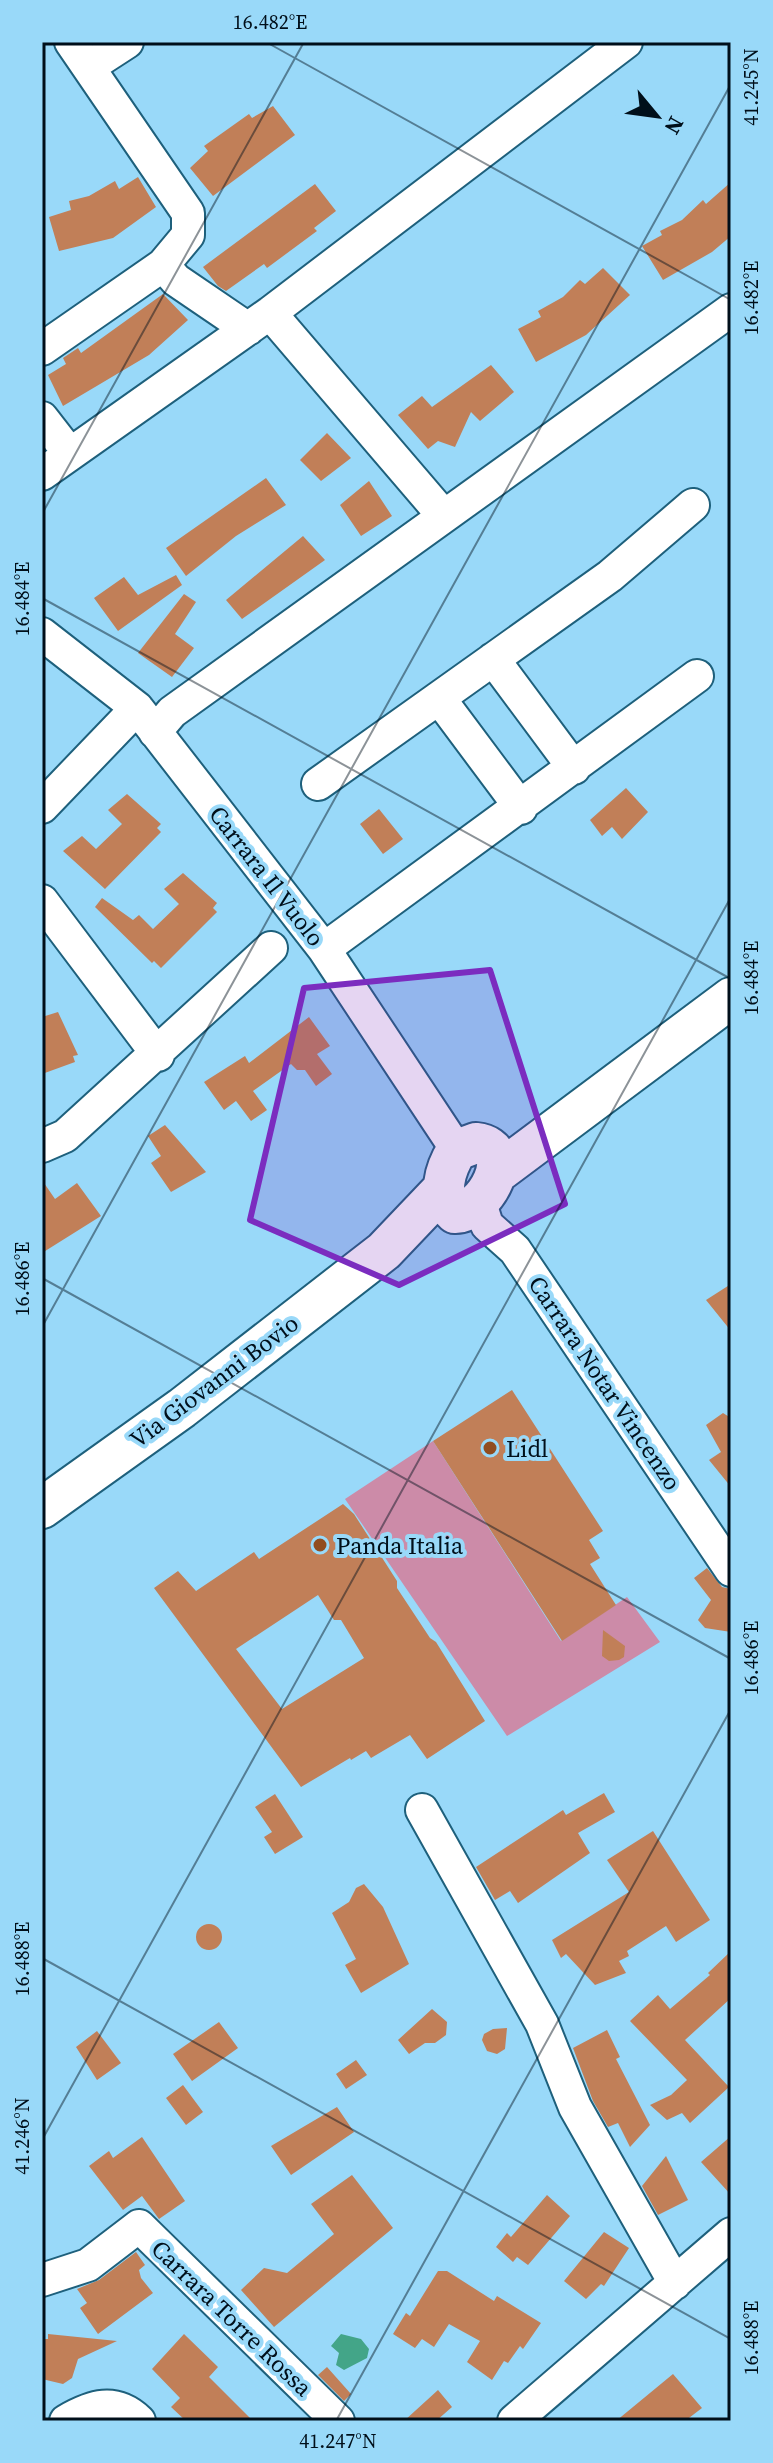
<svg xmlns="http://www.w3.org/2000/svg" width="773" height="2463" viewBox="0 0 773 2463" font-family="'Source Serif 4',serif">
<style>
.green{fill:#cc8ba8}
.water{fill:#43a588}
.building{fill:#c17f58;fill-rule:evenodd}
.lines{fill:none;stroke-linecap:round;stroke-linejoin:round}
.minor-casing{stroke:#1e607c;stroke-width:36}
.major-casing{stroke:#1e607c;stroke-width:44}
.minor{stroke:#fff;stroke-width:32}
.major{stroke:#fff;stroke-width:40}
.marked{fill:#7b2cbf;fill-opacity:0.2;stroke:#7b2cbf;stroke-width:6;stroke-linejoin:round}
.ticks{fill:none;stroke:#000f1a;stroke-width:2;stroke-opacity:0.45}
.poi-dot{fill:#914d20;stroke:#99d9f9;stroke-width:3}
.labels{text-anchor:middle;dominant-baseline:central;stroke-width:8;stroke-linejoin:round;paint-order:stroke}
.street-label{font-size:24px;fill:#000f1a;stroke:#99d9f9}
.poi-label{font-size:24px;fill:#000f1a;stroke:#99d9f9;text-anchor:start}
.neatline{fill:none;stroke:#000f1a;stroke-width:3}
.ticks-label{font-size:20px;text-anchor:middle;fill:#000f1a}
</style>
<rect width="100%" height="100%" fill="#99d9f9"/>
<path class="green" d="M433 1441 561 1641 627 1597 660 1642 507 1736 345 1499Z"/>
<path class="water" d="M341 2334 361 2339 369 2349 367 2358 344 2370 336 2365 339 2353 331 2346Z"/>
<path class="building" d="M273 106 295 135 213 196 190 168 208 151 204 146 249 114 252 118Z
M138 177 156 207 113 238 59 251 49 217 71 210 69 201 89 196 115 181 119 189Z
M731 182V236L712 252 663 280 642 246 662 235 660 231 682 220 703 200 706 204Z
M315 184 336 211 314 228 317 231 267 268 264 264 226 291 218 286 203 267Z
M603 268 630 295 586 335 536 362 518 329 541 317 538 311 563 297 580 280 585 284Z
M163 294 188 320 149 355 63 406 48 375 66 364 63 358 78 348 81 353Z
M491 365 514 392 480 421 471 412 455 447 438 441 428 449 398 415 422 396 432 407Z
M327 433 351 458 321 481 300 460Z
M266 478 286 505 236 536 186 576 166 548Z
M369 481 392 516 361 536 340 505Z
M303 536 325 560 242 619 226 600Z
M176 575 182 585 118 631 94 598 124 577 138 595Z
M184 594 196 602 175 634 194 648 172 677 138 653Z
M626 788 648 812 622 839 612 827 602 836 590 820Z
M127 794 161 824 157 828 161 832 105 889 63 851 82 836 96 849 122 824 108 810Z
M379 809 403 839 383 854 360 824Z
M183 873 217 903 213 908 217 912 161 968 154 961 152 963 95 907 102 898 133 920 139 915 153 929 179 904 164 889Z
M58 1012 78 1055 73 1056 75 1062 42 1074V1017Z
M309 1017 330 1046 317 1054 332 1074 316 1086 305 1070H297L291 1064 253 1091 267 1110 251 1121 236 1101 224 1110 204 1082 245 1056 249 1063Z
M165 1125 206 1172 171 1192 151 1163 161 1156 148 1136Z
M42 1180 55 1199 77 1183 101 1216 42 1253Z
M731 1284V1331L706 1300Z
M512 1390 603 1531 589 1540 600 1558 590 1564 616 1605 562 1641 433 1441Z
M723 1413 731 1418V1487L709 1460 721 1452 706 1425Z
M343 1504 354 1514 397 1581V1588L430 1638 436 1642 485 1721 427 1759 410 1735 371 1758 366 1751 351 1760 350 1758 301 1787 154 1588 178 1571 196 1591 254 1552 259 1559ZM318 1595 334 1620H341L364 1658 282 1709 236 1649Z
M707 1568 722 1587 731 1589V1632L705 1628 698 1620 711 1600 694 1578Z
M603 1630 625 1646 624 1657 619 1660 609 1661 602 1656Z
M604 1793 615 1812 578 1833 590 1853 518 1903 510 1891 495 1900 476 1867 563 1810 566 1815Z
M275 1794 303 1837 275 1854 264 1837 272 1832 255 1807Z
M653 1831 710 1920 676 1942 666 1926 627 1951 629 1956 619 1961 626 1973 595 1985 566 1954 561 1958 552 1940 629 1892 607 1860Z
M364 1884 383 1907 409 1964 361 1993 345 1965 356 1959 332 1913 349 1902 356 1888Z
M196 1937a13 13 0 1 1 26 0a13 13 0 1 1-26 0Z
M731 1951V1998L685 2040 729 2087 690 2123 682 2113 667 2120 650 2105 671 2095 687 2080 630 2021 658 1995 670 2009 710 1975 708 1973Z
M432 2009 447 2022 446 2035 435 2043H425L409 2054 398 2040Z
M219 2022 238 2048 192 2081 173 2054Z
M507 2028 505 2049 497 2054 487 2051 482 2040 484 2034 493 2029Z
M607 2030 620 2057 616 2059 650 2125 630 2147 618 2123 608 2127 593 2101 573 2048Z
M97 2031 121 2063 97 2080 76 2047Z
M356 2060 367 2075 346 2089 336 2074Z
M183 2085 203 2112 186 2125 166 2098Z
M337 2107 354 2132 291 2175 271 2146Z
M731 2136V2195L701 2162Z
M142 2137 185 2201 159 2219 142 2196 123 2210 89 2166 109 2151 113 2158Z
M666 2156 688 2200 658 2215 642 2186Z
M352 2175 393 2228 274 2327 241 2290 264 2268 287 2273 334 2234 311 2204Z
M547 2195 570 2216 528 2265 517 2257 513 2262 496 2247 507 2233 511 2237Z
M604 2232 629 2248 604 2286 601 2284 586 2299 564 2281Z
M136 2252 145 2265 139 2270 141 2278 153 2293 98 2334 80 2308 87 2303 77 2289 99 2280Z
M438 2271H447L494 2301 497 2296 541 2323 523 2349 520 2346 508 2363 504 2361 492 2380 467 2362 480 2341 449 2324 434 2347 422 2339 415 2348 393 2334 406 2313 410 2316Z
M48 2334 117 2341 78 2359 72 2378 63 2384 42 2379V2339H48Z
M184 2334 218 2367 209 2377 253 2421H186L171 2407 180 2398 152 2369Z
M327 2367 351 2394 344 2401 318 2375Z
M673 2374 702 2408 685 2421H616Z
M438 2390 452 2407 436 2421H404Z"/>
<g class="lines">
<defs>
<path id="minor" d="M90 66 127 42
M163 265 176 280 248 329
M270 313 442 514
M42 349 163 265 188 235V213L71 42
M42 418 70 454
M42 474 270 313 626 42
M42 634 137 708 324 949 457 1150
M493 659 574 768
M439 698 521 808
M155 732 172 712 731 310
M318 784 610 576 693 505
M42 807 137 708
M42 901 158 1055
M324 949 697 676
M42 1146 65 1136 271 948
M479 1200 487 1225 515 1250 731 1570
M422 1810 542 2024 575 2107 675 2283
M42 2280 88 2265 139 2226 338 2421
M66 2421C92 2406 115 2398 139 2421
M514 2421 731 2234"/>
<path id="major" d="M476 1143C521 1148 484 1214 455 1213 436 1196 445 1169 457 1150Z
M497 1173 731 998
M42 1508 182 1408 384 1251 444 1188"/>
</defs>
<use href="#minor" class="minor-casing"/>
<use href="#major" class="major-casing"/>
<use href="#minor" class="minor"/>
<use href="#major" class="major"/>
</g>
<path class="marked" d="M490 970 565 1204 399 1285 250 1220 304 988Z"/>
<path class="ticks" d="M266 42 731 300M42 514 304 42M42 598 731 979M42 1278 731 1659M42 1327 731 84M42 1958 731 2339M42 2140 731 897M336 2421 731 1709"/>
<g class="poi-dot">
<circle cx="490" cy="1448" r="8"/>
<circle cx="320" cy="1545" r="8"/>
</g>
<g class="labels">
<g class="street-label">
<text transform="translate(267 876) rotate(52)">Carrara Il Vuolo</text>
<text transform="translate(214 1381) rotate(-37)">Via Giovanni Bovio</text>
<text transform="translate(605 1383) rotate(56)">Carrara Notar Vincenzo</text>
<text transform="translate(232 2318) rotate(44)">Carrara Torre Rossa</text>
</g>
<g class="poi-label">
<text x="506" y="1448">Lidl</text>
<text x="336" y="1545">Panda Italia</text>
</g>
</g>
<rect width="773" height="2463" fill="none" stroke="#99d9f9" stroke-width="88"/>
<g transform="translate(657 116) rotate(119)" stroke="#99d9f9" stroke-width="6" paint-order="stroke">
<path d="M0-6L14 30L0 20L-14 30Z" fill="#000f1a"/>
<text y="-12" font-size="22" font-weight="bold" text-anchor="middle" fill="#000f1a">N</text>
</g>
<rect x="44" y="44" width="685" height="2375" class="neatline"/>
<g class="ticks-label">
<text x="270" y="29">16.482°E</text>
<text transform="translate(751 87) rotate(-90)" y="7">41.245°N</text>
<text transform="translate(751 298) rotate(-90)" y="7">16.482°E</text>
<text transform="translate(22 599) rotate(-90)" y="7">16.484°E</text>
<text transform="translate(751 978) rotate(-90)" y="7">16.484°E</text>
<text transform="translate(22 1279) rotate(-90)" y="7">16.486°E</text>
<text transform="translate(751 1658) rotate(-90)" y="7">16.486°E</text>
<text transform="translate(22 1959) rotate(-90)" y="7">16.488°E</text>
<text transform="translate(22 2136) rotate(-90)" y="7">41.246°N</text>
<text transform="translate(751 2338) rotate(-90)" y="7">16.488°E</text>
<text x="338" y="2448">41.247°N</text>
</g>
</svg>
